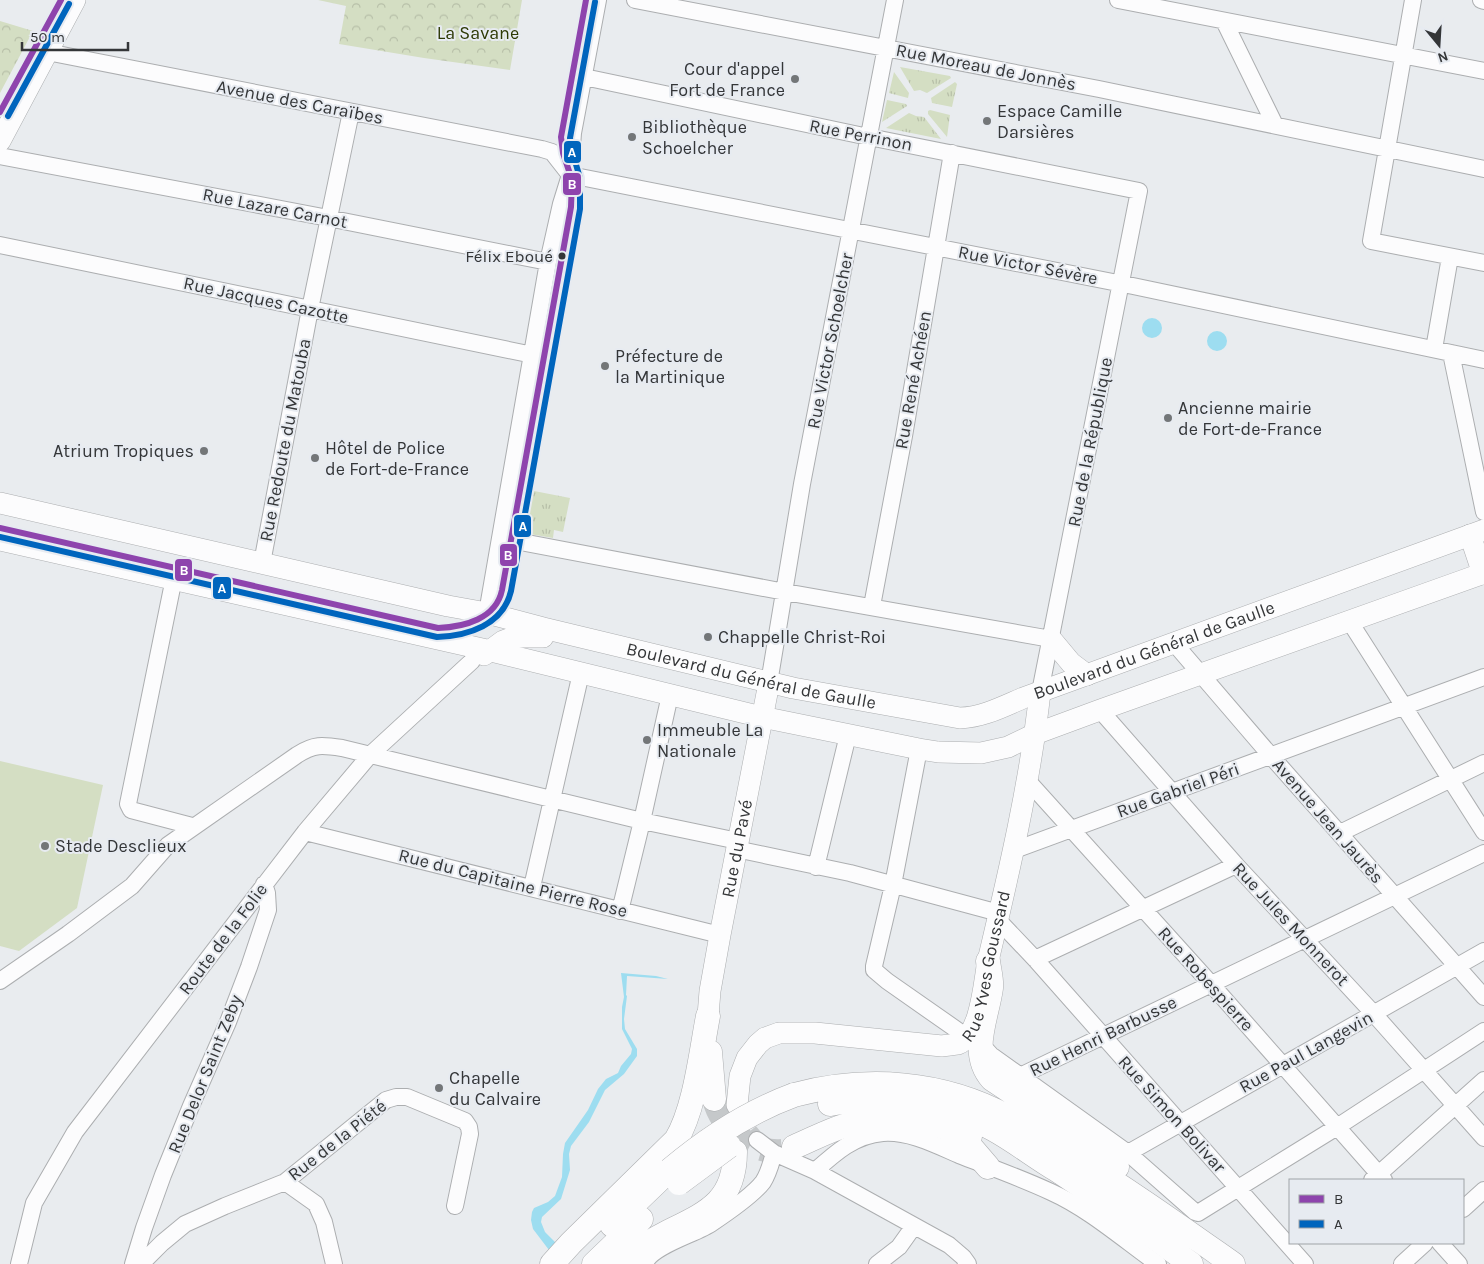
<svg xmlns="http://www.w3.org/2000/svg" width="1484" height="1264" viewBox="0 0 1484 1264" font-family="Karla,sans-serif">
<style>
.grass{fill:url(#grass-tufts)}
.forest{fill:url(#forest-crowns)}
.pitch{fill:#d4dec3}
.water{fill:#9dddf0}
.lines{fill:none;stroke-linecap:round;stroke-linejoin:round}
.minor-tunnel{stroke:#c5c8ca;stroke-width:16;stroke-dasharray:16 8;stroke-linecap:butt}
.highway-tunnel{stroke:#c5c8ca;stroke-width:24;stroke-dasharray:24 12;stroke-linecap:butt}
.minor-casing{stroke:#acaeb0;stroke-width:18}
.major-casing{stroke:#acaeb0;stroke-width:22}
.highway-casing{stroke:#acaeb0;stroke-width:25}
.minor{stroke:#fcfcfd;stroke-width:16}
.major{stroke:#fcfcfd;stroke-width:21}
.highway{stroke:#fcfcfd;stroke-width:24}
.highway-bridge-casing{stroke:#acaeb0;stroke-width:25;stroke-linecap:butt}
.highway-bridge{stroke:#fcfcfd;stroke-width:24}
.bus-1-casing{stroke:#e7ebf1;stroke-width:10}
.bus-2-casing{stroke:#e7ebf1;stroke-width:10}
.bus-1{stroke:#8e44ad;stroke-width:6}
.bus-2{stroke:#0065bd;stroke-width:6}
.poi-dot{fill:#737678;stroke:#e7ebf1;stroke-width:2}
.bus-dot{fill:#343638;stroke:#e7ebf1;stroke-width:2}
.labels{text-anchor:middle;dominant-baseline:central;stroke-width:4;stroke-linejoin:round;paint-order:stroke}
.bus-label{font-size:17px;fill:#343638;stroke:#e7ebf1;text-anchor:end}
.park-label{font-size:18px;fill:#2d3904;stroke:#e7ebf1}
.street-label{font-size:18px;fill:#343638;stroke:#e7ebf1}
.poi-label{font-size:18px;fill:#343638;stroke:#e7ebf1;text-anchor:start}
.line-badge{stroke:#e7ebf1;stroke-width:2}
.badge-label{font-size:14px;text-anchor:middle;font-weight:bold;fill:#fff}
</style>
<defs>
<pattern id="grass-tufts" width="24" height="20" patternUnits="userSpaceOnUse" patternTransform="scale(1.25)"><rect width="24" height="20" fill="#d4dec3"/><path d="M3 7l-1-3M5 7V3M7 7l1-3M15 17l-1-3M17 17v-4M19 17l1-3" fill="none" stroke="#b7bfa8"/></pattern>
<pattern id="forest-crowns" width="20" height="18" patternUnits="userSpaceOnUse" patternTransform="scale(1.25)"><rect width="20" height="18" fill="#d4dec3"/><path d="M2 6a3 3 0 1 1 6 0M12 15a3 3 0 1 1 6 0" fill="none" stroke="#b7bfa8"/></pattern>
</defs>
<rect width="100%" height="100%" fill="#e9ecef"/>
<path class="grass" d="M900 67 950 76 951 78 927 93 920 90 914 91Z
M894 72 909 93 908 98 889 93Z
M955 82 957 84 952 107 932 103 931 98Z
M887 100 906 104 907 106 882 122Z
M930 110 950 115 947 137 928 114V111Z
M909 113 916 116 924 117 941 139 886 128Z
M529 490 570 498 563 532 554 530 553 538 524 533 522 528Z"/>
<path class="forest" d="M318 0H522L510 70 424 58 339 44 346 6Z
M0 21 33 31 0 93Z"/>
<path class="pitch" d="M0 761 103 785 77 908 19 951 0 946Z"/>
<path class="water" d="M1142 328a10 10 0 1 1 20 0a10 10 0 1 1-20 0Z
M1207 341a10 10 0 1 1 20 0a10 10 0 1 1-20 0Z
M621 973 656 976 668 979 627 976 626 995 627 996 624 1019 625 1029 637 1049V1056L624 1074 605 1090 589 1122 571 1146 569 1154 570 1170 561 1199 542 1217 541 1222 545 1232 557 1244 549 1250 533 1229 531 1220 532 1212 534 1208 548 1202 555 1196 562 1177 563 1154 565 1143 588 1110 598 1089 606 1079 618 1073 621 1066 631 1054 632 1049 622 1029V1007L624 997Z"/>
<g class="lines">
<path class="minor-tunnel" d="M739 1110 748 1129 757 1140"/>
<path class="highway-tunnel" d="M714 1099C721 1128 751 1154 782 1151"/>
<defs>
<path id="minor" d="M635 0 1099 89 1484 169
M1118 0 1484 71
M1413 0 1371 241 1484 263
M1481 0 1484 1
M1224 21 1275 125
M47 52 542 149 552 152 570 175
M584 77 859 135 1139 191 1040 692
M0 156 323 217 548 262
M570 175 1133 286 1484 360
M0 245 533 355
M1434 349 1450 257
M1451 353 1484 512
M500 538 785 592 1051 639
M262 563 310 309 351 112
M174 578 128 804 131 810 192 826
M872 606 904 436 952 153
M487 613 548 262 561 204 570 175 573 133 598 0
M1350 622 1484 832
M1174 643 1271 756 1484 997
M769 683 802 484 895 0
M1100 710 1236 865 1374 1014 1484 1138
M919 749 893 885 874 966V970L887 981 967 1037
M1027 780 1212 985 1384 1180
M305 832 720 935
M1340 833 1484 763
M736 849 850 873 999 913
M1012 851 1484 677
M816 867 848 735
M532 887 581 673
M620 911 642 821 670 695
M998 920 1035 959 1305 1264
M1035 959 1236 865
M0 981 68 934 132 886 168 845 297 755C314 744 322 745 342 748L642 821 738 841
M980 1043 991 1055 1128 1153 1195 1212 1198 1213 1337 1127 1484 1031
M1020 1076 1484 853
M757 1140 774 1153 815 1171 949 1245 963 1257 968 1264
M1128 1153 1484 951
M815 1171C835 1153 855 1135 883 1133 909 1131 936 1145 959 1155 990 1167 1021 1178 1051 1192 1089 1209 1124 1240 1158 1264
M1372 1180 1484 1080
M285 1182 316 1204 324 1222 334 1264
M1463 1209 1484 1190
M1440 1243 1459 1264
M19 1264 34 1203 75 1132 305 832 370 755 472 661 477 648
M133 1264 144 1228 163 1175 191 1106 228 1022 249 967 268 910 267 893 264 884
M141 1264 162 1243 185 1224 225 1206 285 1182 386 1100 396 1097H407L465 1121 469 1127 470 1134 455 1206
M645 1264C650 1246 697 1234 712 1223 727 1213 753 1195 763 1182 769 1173 771 1163 774 1153
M877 1264 899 1247 914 1226
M1402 1264 1425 1243"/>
<g id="major">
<path d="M0 141 75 0"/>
<path id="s1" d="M0 503 448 606 487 613 543 628 793 688 960 718C983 717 1002 707 1023 698L1484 530"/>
<path d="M1470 535 1483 574"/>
<path d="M0 540 491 651 762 717 919 749 938 752 981 753 1008 747 1035 734 1100 710 1484 573"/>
<path d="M1051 639 1071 663 1087 675"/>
<path d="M484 655 503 641 514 637H543"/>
<path id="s2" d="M708 1016 710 991 720 935 769 683"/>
<path id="s3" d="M737 1105 740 1076 747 1058 758 1044 765 1038 779 1033H815L942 1046C947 1045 953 1045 958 1044 981 1035 984 982 988 961 1009 872 1030 783 1040 692"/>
</g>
<path id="highway" d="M988 961C989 970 992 980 991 988 987 1018 969 1053 992 1079L1046 1115 1117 1167
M710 1052 714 1099
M794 1095C866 1076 942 1081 1008 1117 1029 1128 1049 1142 1069 1154 1126 1188 1179 1226 1233 1264
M830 1104C881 1093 947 1104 993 1129 1015 1141 1035 1157 1057 1170 1103 1200 1147 1232 1191 1264
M950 1132 970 1146 988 1167
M794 1147C811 1140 829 1130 847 1125 887 1113 932 1121 970 1136
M612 1225 663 1176
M552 1264 571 1243 676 1140C695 1109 701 1052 708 1016
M594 1264 641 1219
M618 1264C634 1252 650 1241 668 1232 706 1213 735 1202 735 1152"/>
</defs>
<use href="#minor" class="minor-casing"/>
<use href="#major" class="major-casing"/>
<use href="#highway" class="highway-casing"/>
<use href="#minor" class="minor"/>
<use href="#major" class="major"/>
<use href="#highway" class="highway"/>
<defs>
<path id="highway-bridge" d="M670 1170C708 1138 748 1112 794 1095
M679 1183 729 1146"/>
</defs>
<use href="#highway-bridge" class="highway-bridge-casing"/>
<use href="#highway-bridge" class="highway-bridge"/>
<defs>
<path id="bus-1" d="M0 112 61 0
M0 528 438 628C464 627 496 619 502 590L571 207 572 180 563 153 561 137 586 0"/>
<path id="bus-2" d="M8 116 69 4
M0 537 437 637C468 636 503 625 511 591L580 209V178L572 151 570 138 595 2"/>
</defs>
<use href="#bus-1" class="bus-1-casing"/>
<use href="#bus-2" class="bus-2-casing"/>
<use href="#bus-1" class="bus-1"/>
<use href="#bus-2" class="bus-2"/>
</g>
<g class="poi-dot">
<circle cx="795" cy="79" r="5"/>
<circle cx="987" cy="121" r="5"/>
<circle cx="632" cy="137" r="5"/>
<circle cx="605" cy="366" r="5"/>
<circle cx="1168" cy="418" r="5"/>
<circle cx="204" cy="451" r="5"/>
<circle cx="315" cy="458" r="5"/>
<circle cx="708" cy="637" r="5"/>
<circle cx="647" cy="740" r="5"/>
<circle cx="45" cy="846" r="5"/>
<circle cx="439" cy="1088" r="5"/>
</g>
<circle class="bus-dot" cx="562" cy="256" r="4.5"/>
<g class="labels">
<g class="bus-label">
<text x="553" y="256">Félix Eboué</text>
</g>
<g class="park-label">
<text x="478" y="33">La Savane</text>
</g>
<g class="street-label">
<text transform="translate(986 67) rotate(11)">Rue Moreau de Jonnès</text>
<text transform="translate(300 102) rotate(11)">Avenue des Caraïbes</text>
<text transform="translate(861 135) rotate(11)">Rue Perrinon</text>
<text transform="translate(275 208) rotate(11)">Rue Lazare Carnot</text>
<text transform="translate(1028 265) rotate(11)">Rue Victor Sévère</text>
<text transform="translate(266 300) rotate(12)">Rue Jacques Cazotte</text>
<text transform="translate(830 341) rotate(-79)">Rue Victor Schoelcher</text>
<text transform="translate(913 380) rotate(-80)">Rue René Achéen</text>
<text transform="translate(285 440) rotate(-79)">Rue Redoute du Matouba</text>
<text transform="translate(1090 442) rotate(-79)">Rue de la République</text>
<text stroke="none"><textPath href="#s1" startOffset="1190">Boulevard du Général de Gaulle</textPath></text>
<text stroke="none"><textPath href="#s1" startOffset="771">Boulevard du Général de Gaulle</textPath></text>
<text transform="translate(1178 790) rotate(-20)">Rue Gabriel Péri</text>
<text transform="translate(1328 821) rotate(49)">Avenue Jean Jaurès</text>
<text stroke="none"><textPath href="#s2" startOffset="170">Rue du Pavé</textPath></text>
<text transform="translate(513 883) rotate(14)">Rue du Capitaine Pierre Rose</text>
<text transform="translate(1291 924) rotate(47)">Rue Jules Monnerot</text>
<text transform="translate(223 939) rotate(-53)">Route de la Folie</text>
<text stroke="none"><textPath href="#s3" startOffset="356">Rue Yves Goussard</textPath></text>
<text transform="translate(1206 979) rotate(48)">Rue Robespierre</text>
<text transform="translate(1103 1036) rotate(-26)">Rue Henri Barbusse</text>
<text transform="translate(1306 1052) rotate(-29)">Rue Paul Langevin</text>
<text transform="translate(205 1074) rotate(-68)">Rue Delor Saint Zeby</text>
<text transform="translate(1172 1114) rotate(48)">Rue Simon Bolivar</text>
<text transform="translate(337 1140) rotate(-38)">Rue de la Piété</text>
</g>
<g class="poi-label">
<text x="785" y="69" text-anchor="end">Cour d'appel<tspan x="785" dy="21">Fort de France</tspan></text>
<text x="997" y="111">Espace Camille<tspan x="997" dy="21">Darsières</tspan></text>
<text x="642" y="127">Bibliothèque<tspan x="642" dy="21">Schoelcher</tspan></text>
<text x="615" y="356">Préfecture de<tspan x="615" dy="21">la Martinique</tspan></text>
<text x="1178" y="408">Ancienne mairie<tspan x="1178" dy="21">de Fort-de-France</tspan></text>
<text x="325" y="448">Hôtel de Police<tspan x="325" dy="21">de Fort-de-France</tspan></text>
<text x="194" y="451" text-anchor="end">Atrium Tropiques</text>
<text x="718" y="637">Chappelle Christ-Roi</text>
<text x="657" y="730">Immeuble La<tspan x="657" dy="21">Nationale</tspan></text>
<text x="55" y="846">Stade Desclieux</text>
<text x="449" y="1078">Chapelle<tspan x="449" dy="21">du Calvaire</tspan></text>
</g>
</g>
<g class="line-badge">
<rect x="563" y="140" width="19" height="24" rx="5" fill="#0065bd"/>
<rect x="562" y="172" width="20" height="24" rx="5" fill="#8e44ad"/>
<rect x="513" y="514" width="19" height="24" rx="5" fill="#0065bd"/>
<rect x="499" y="543" width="19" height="24" rx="5" fill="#8e44ad"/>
<rect x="174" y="558" width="19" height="24" rx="5" fill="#8e44ad"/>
<rect x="212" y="576" width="20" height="24" rx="5" fill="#0065bd"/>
</g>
<g class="badge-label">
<text x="572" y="157">A</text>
<text x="572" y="189">B</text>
<text x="523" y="531">A</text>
<text x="508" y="560">B</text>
<text x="184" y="575">B</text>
<text x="222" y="593">A</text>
</g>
<rect x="1289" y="1179" width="175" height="65" fill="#e7ebf1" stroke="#9fa3a7"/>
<rect x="1299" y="1195" width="25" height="8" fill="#8e44ad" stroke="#9fa3a7"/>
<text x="1334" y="1204" font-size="15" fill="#343638">B</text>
<rect x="1299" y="1220" width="25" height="8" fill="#0065bd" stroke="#9fa3a7"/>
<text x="1334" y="1229" font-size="15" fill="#343638">A</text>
<g transform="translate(1439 45) rotate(162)" stroke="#e7ebf1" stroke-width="4" paint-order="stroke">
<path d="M0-4L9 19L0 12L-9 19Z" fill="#343638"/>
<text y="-8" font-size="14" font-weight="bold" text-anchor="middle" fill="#343638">N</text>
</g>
<path d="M22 42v8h106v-8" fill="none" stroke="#343638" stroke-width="2.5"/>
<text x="30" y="42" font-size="15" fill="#343638" stroke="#e7ebf1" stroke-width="4" paint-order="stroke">50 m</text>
</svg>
